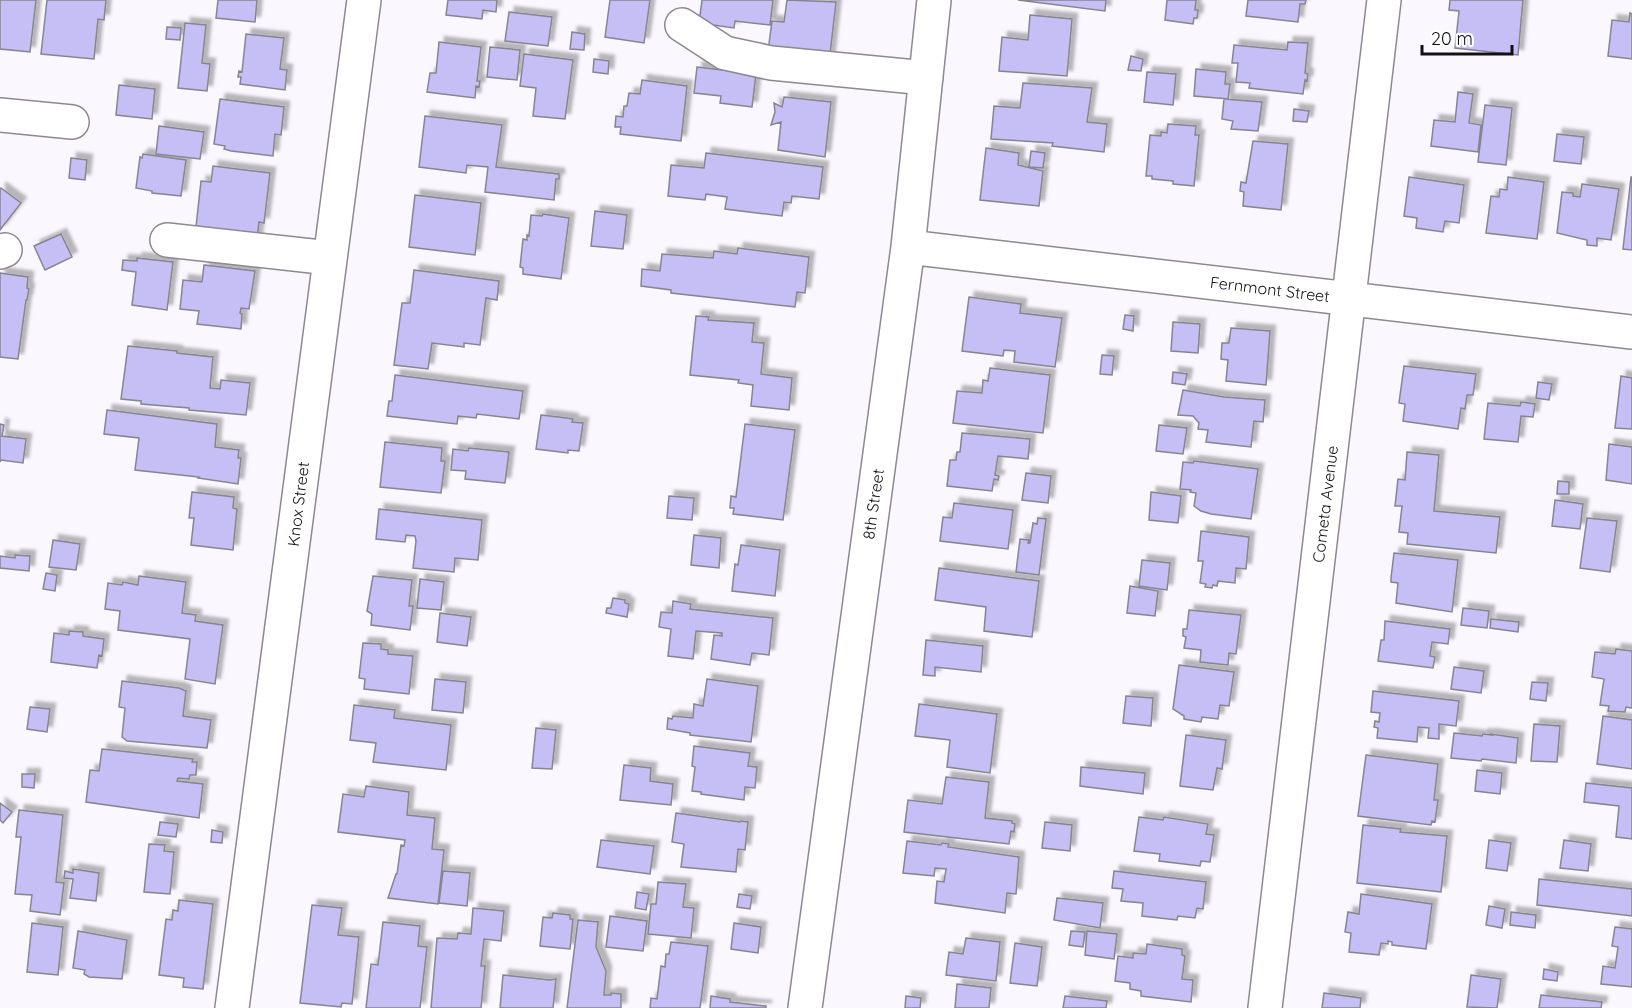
<svg xmlns="http://www.w3.org/2000/svg" width="1632" height="1008" viewBox="0 0 1632 1008" font-family="Quicksand,sans-serif">
<style>
.building{fill:#c5bff6;stroke:#86858f;stroke-width:1.5;filter:url(#shadow)}
.lines{fill:none;stroke-linecap:round;stroke-linejoin:round}
.minor-casing{stroke:#8d8891;stroke-width:36}
.minor{stroke:#fff;stroke-width:33}
.labels{text-anchor:middle;dominant-baseline:central;stroke-width:4.5;stroke-linejoin:round;paint-order:stroke}
.street-label{font-size:16px;fill:#131114;stroke:#fff}
</style>
<defs>
<filter id="shadow"><feDropShadow dx="5.5" dy="-5.5" stdDeviation="1.5" flood-color="#0004"/></filter>
</defs>
<rect width="100%" height="100%" fill="#fbf7fe"/>
<path class="building" d="M0 0H36L30 52 0 49Z
M47 0H106L104 20 98 19 94 59 41 54Z
M218 0H257L255 22 216 18Z
M448 0H497L496 12 483 10 482 19 446 15Z
M610 0H650L644 43 605 37Z
M702 0H773L770 25 735 21 734 28 699 23Z
M787 0 836 2 829 63 767 59 772 21 784 22Z
M1018 0H1106L1105 11Z
M1167 0H1196L1195 10H1198L1197 18H1194L1193 24 1165 20Z
M1248 0H1306L1305 4H1300L1298 22 1246 16Z
M1450 0H1523L1518 55 1455 48 1459 11 1449 10Z
M509 12 552 17 548 46 505 41Z
M1630 13 1632 14V59L1608 56 1612 20 1629 22Z
M1030 15 1072 19 1067 76 999 71 1002 37 1028 40Z
M185 23 206 25 202 63 210 64 207 91 178 88Z
M167 27 181 28 180 40 166 39Z
M572 32 585 34 584 50 570 49Z
M246 34 284 38 280 69 287 70 285 90 240 84 241 77H238L239 71 242 72Z
M439 42 481 47 477 81H480L479 87 476 86 475 98 427 92 430 73H436Z
M1288 42 1308 43 1305 73 1308 74 1307 81 1305 80 1303 94 1249 88 1250 83 1236 82 1238 63H1232L1234 45 1287 50Z
M490 47 520 50 517 80 487 77Z
M524 54 573 60 565 119 533 116 536 88 520 86Z
M1131 56 1143 59 1141 71 1128 70Z
M594 59 609 61 608 74 593 72Z
M697 67 756 74 752 107 720 103 721 96 694 93Z
M1196 69 1226 72 1225 84H1230L1228 99 1194 96Z
M1147 72 1176 74 1173 105 1144 102Z
M642 80 687 86 681 141 620 134 621 127H615L616 116 623 117 624 106H627L629 93 640 94Z
M1023 83 1092 88 1087 122 1107 124 1104 152 1052 146 1053 143 991 139 994 106 1020 108Z
M119 85 155 89 152 119 116 115Z
M1458 92 1473 94 1469 123 1481 125 1478 152 1431 146 1434 120 1455 122Z
M784 97 831 102 825 157 778 150 781 122 771 125 775 112 774 103 782 107Z
M220 99 284 107 281 135 275 134 273 156 231 151 224 149 225 146 214 144Z
M1224 99 1262 102 1258 131 1231 129 1233 121 1222 119Z
M1485 105 1512 108 1506 165 1478 162Z
M1294 109 1309 111 1307 122 1293 121Z
M425 116 502 125 496 167 559 174V179H556L554 200 485 192 488 167 467 165 466 173 419 167Z
M1168 124 1196 126 1195 135H1199L1194 186 1173 184V181L1152 179V176H1146L1150 135 1161 136V132L1167 133Z
M159 126 204 132 200 159 156 154Z
M1557 134 1584 137 1581 164 1554 161Z
M1253 141 1288 144 1281 210 1243 206 1244 192 1240 191 1241 182 1246 183Z
M986 148 1019 153 1018 165 1043 171 1039 206 980 200Z
M1031 151 1045 153 1043 168 1029 167Z
M706 153 823 167 819 199 792 196 791 203 784 202 782 216 725 209 727 197 706 194 705 200 668 196 671 165 704 168Z
M143 154 186 160 181 196 152 193V191L136 188 140 157 142 158Z
M71 158 87 160 85 180 69 178Z
M213 166 270 173 264 223 259 222 256 248 195 236 201 181 211 182Z
M1409 177 1464 185 1459 223 1445 221 1443 232 1416 228 1417 218 1404 216Z
M1508 177 1544 182 1537 239 1486 233 1491 196 1499 197 1500 189 1507 190Z
M1631 177H1632V250L1623 249Z
M1582 184 1619 189 1611 240 1597 238V246L1587 245V240L1557 233 1562 192 1573 193V196L1580 197Z
M1 188 21 203 0 230V189Z
M415 195 481 203 475 255 409 247Z
M595 211 627 215 623 249 591 246Z
M543 214 569 218 561 279 523 274V268L520 267 523 239 527 240V235L529 236 531 215 542 216Z
M61 234 72 257 45 270 34 246Z
M738 248 809 257 805 293 797 292 795 307 671 293V290L641 286 642 269 660 271 662 254 713 258 714 251 737 254Z
M137 258 173 262 167 310 132 305 136 272 122 270 123 260 137 261Z
M204 265 255 271 249 309 241 308 240 313 242 314 241 329 197 324 199 311 180 309 183 280 202 282Z
M414 270 499 281 497 300 486 298 480 345 464 343V347L432 343 428 369 394 365 402 303H410Z
M0 273 28 277 27 288 29 289 27 300H26L18 359 0 357Z
M969 297 1021 304 1020 313 1062 318 1055 367 1014 362 1015 351 1004 350 1003 356 962 351Z
M1125 315 1134 316 1133 331 1123 329Z
M696 316 709 317 708 320 754 323 752 342 764 343 761 374 792 378 789 410 751 406 753 385 738 383 739 380 690 375Z
M1173 322 1200 324 1198 353 1171 351Z
M1231 328 1270 331 1266 385 1226 381 1228 360 1221 359 1222 343H1229Z
M128 346 177 351V353L213 357 210 388 220 389 221 380 250 383 246 415 189 410V408L141 404V401L121 399Z
M1102 355 1114 356 1112 375 1100 374Z
M1404 366 1476 374 1473 395H1467L1465 409 1461 408 1458 429 1403 421 1405 404 1399 403Z
M990 368 1050 375 1043 433 953 423 957 391 982 393 983 380 988 381Z
M1173 372 1187 374 1185 385 1172 383Z
M395 375 523 391 519 419 477 414 476 418 458 416 457 424 387 416 389 401H392Z
M1621 376 1632 378V429L1615 428Z
M1538 382 1552 384 1549 400 1536 398Z
M1183 390 1224 397 1265 400 1263 422 1254 421 1251 447 1206 442 1208 430 1198 429 1199 423 1193 416 1178 415Z
M1521 402 1535 404 1533 417 1521 416 1518 442 1484 439 1488 403 1520 406Z
M107 410 217 424 215 447 239 450 238 458H241L238 484 198 478 199 477 135 470 139 438 104 434Z
M541 415 567 418 573 419 572 422 583 423 579 451 568 450V453L536 449Z
M0 424 4 425 2 436 26 439 23 463 1 460 0 462Z
M745 424 795 430 783 520 733 514 734 508H730L731 496 736 497Z
M1159 425 1187 428 1183 454 1156 451Z
M962 433 1030 439 1028 459 998 456 995 475 999 476 998 480 994 479 992 491 947 486 950 460H956L957 452H960Z
M385 442 442 448 441 461H445L441 493 380 487Z
M1609 444 1632 447V484L1606 480Z
M469 448 509 452 505 483 465 479 466 471 451 470 453 449 468 451Z
M1407 452 1439 455 1434 511 1500 517 1496 553 1407 544 1408 533 1399 532 1402 506H1395L1398 479 1405 480Z
M1194 461 1258 469 1251 519 1211 514 1201 511 1194 506 1196 493 1190 492 1191 490 1180 489 1183 462 1193 463Z
M1026 473 1051 476 1048 503 1022 500Z
M1558 481 1569 482V494H1557Z
M192 492 234 497 233 508 237 509 233 550 191 545 194 518H189Z
M1151 492 1181 496 1178 523 1149 520Z
M669 496 694 498 692 520 667 518Z
M1555 500 1583 504 1580 529 1552 526Z
M954 503 1013 510 1008 549 940 541 943 517 952 518Z
M379 509 482 520 478 560 455 558 454 572 413 568 416 541 415 536 406 535 405 542 376 539Z
M1038 518 1046 519 1039 575 1016 572 1020 539 1029 540 1028 543H1030L1033 523 1037 524Z
M1587 518 1617 521 1610 572 1580 568Z
M1201 531 1249 537 1246 569 1236 568 1235 583 1218 581 1217 586 1213 585 1212 588 1205 587 1206 584 1200 583 1203 561H1198Z
M694 535 721 538 719 568 691 565Z
M53 540 80 544 76 570 49 567Z
M741 545 780 550 775 596 732 591 735 564 738 565Z
M1394 553 1458 560 1452 612 1396 603 1398 583 1391 582V578Z
M15 555 30 556 29 571 0 568V556L15 558Z
M1142 560 1170 563 1167 590 1139 586Z
M939 568 1039 581 1032 637 984 631 986 607 935 600Z
M46 573 57 575 55 591 43 589Z
M139 576 186 582 182 613 196 615 195 621 223 625 215 684 185 679 190 639 118 630 120 611 105 609 108 583 122 585 123 582 138 585Z
M373 576 412 580 409 606H413L410 630 371 625 372 614 367 611Z
M420 579 444 582 441 610 417 608Z
M1130 586 1158 591 1155 616 1127 613Z
M613 598 625 600V603L629 604 627 617 606 613 607 608H611Z
M673 601 691 604 690 609 773 618 769 655 752 653 750 665 711 659 714 635 722 636V633L696 631 693 659 668 656 671 629 659 627 661 612 672 613Z
M1463 608 1489 611 1487 628 1461 625Z
M1189 610 1241 615 1236 654 1229 653 1228 665 1200 662 1201 650 1184 648 1186 637 1183 636V629H1187Z
M440 613 471 617 467 646 437 642Z
M1491 619 1519 622 1518 632 1490 628Z
M1385 621 1450 629 1448 644 1432 642 1430 656 1435 657 1433 668 1378 661 1381 640H1384Z
M69 631 83 632V636L104 639 102 656 99 655 97 668 51 662 54 633 69 635Z
M926 640 983 646 981 672 935 667V676L923 675Z
M363 643 381 644V649L388 650V654L413 656 409 694 364 689 365 679 359 678Z
M1616 649 1632 651V708L1626 707 1625 712 1608 711 1609 706 1600 705 1604 679 1592 677 1595 652 1615 654Z
M1179 665 1234 672 1229 706 1220 705 1218 719 1202 717 1201 722 1184 719V716L1173 709Z
M1454 667 1484 671 1481 693 1451 689Z
M435 679 466 682 463 713 432 710Z
M707 679 758 686 751 742 690 735V733L667 729 668 718 672 719 673 716 693 718 694 704 703 706Z
M122 681 179 688 186 691 183 716 211 720 207 748 127 741 122 737 125 708 119 707Z
M1532 682 1548 683 1546 701 1530 699Z
M1373 691 1459 701 1456 726 1439 724V739L1428 738 1429 728 1418 727 1417 742 1377 738 1378 728 1374 727 1375 721 1379 722 1380 713 1371 712Z
M1126 696 1153 698 1151 726 1123 723Z
M919 704 997 714 990 773 947 767 950 740 915 736Z
M354 705 395 710 394 718 451 725 446 770 373 762 376 743 350 740Z
M30 707 50 709 47 732 27 729Z
M1603 716 1632 720V769L1597 764Z
M1534 724 1560 726 1557 762 1531 761Z
M536 728 556 730 552 769 532 768Z
M1454 733 1482 736 1483 734 1492 735 1491 734 1518 738 1516 763 1482 759 1481 761 1451 758Z
M1186 735 1226 740 1222 769 1217 768 1213 790 1180 786Z
M694 746 750 753 748 766 757 767 755 788 745 787 744 800 701 794V792L692 791 695 767 692 766Z
M102 749 193 759 192 762H197L196 775H190L189 779 178 778 177 781 203 784 199 818 86 802 90 770 99 771Z
M1366 755 1438 764 1434 800H1438L1435 822 1432 821 1431 825 1358 816Z
M624 765 651 768 650 781 673 784 671 805 620 800Z
M1081 767 1145 773 1143 794 1080 786Z
M1477 770 1502 773 1500 794 1475 791Z
M22 774H35L34 788 22 787Z
M946 777 989 782 985 818 1012 821V823L1015 824 1014 832 1011 831 1009 844 904 832 908 800 942 804Z
M1586 783 1632 788V839L1616 837 1619 806 1584 802Z
M366 786 409 792 407 815 435 818 432 849 444 850 438 904 388 898 396 874H397L401 845 404 846 405 840 338 832 343 794 364 797Z
M0 803 12 812 3 823 0 820Z
M19 810 63 815 56 882 64 883 60 915 30 911 32 895 15 894 21 837H16Z
M676 813 740 822 741 821 748 822 745 850 738 849 736 872 681 867 684 844 672 842Z
M1139 817 1163 820 1164 817 1208 824 1206 834 1214 835 1210 862 1201 861 1200 866 1159 861 1160 854 1134 851Z
M160 822 178 824 176 837 158 835Z
M1045 822 1072 825 1070 851 1042 848Z
M1363 825 1401 829 1400 832 1447 836 1441 892 1357 883Z
M212 830 223 832 222 843 211 842Z
M601 840 654 846 650 874 597 867Z
M1489 840 1511 843 1507 871 1486 868Z
M1564 840 1591 844 1588 871 1560 868Z
M907 841 941 845 942 843 949 844 948 847 1019 857 1016 894 1007 893 1005 913 935 903 937 881 944 882 946 869 935 868 934 876 903 873Z
M149 844 165 845 164 851 174 852 170 894 144 892Z
M73 869 99 873 96 901 70 898 73 879 64 878 65 871 73 873Z
M443 871 470 873 467 906 439 903Z
M1114 871 1206 882 1203 909 1197 908 1195 918 1178 916 1177 920 1142 916 1143 903 1121 901 1123 889 1112 888Z
M1539 879 1632 889V916L1537 905Z
M658 882 686 884 683 907 694 908 691 938 648 934 651 904H656Z
M637 892 649 894 646 910 635 908Z
M739 894 752 896 750 909 737 907Z
M1361 894 1432 904 1426 949 1392 945V942L1388 941V944L1381 943 1379 955 1349 952 1351 933 1345 932 1348 912 1359 914Z
M1057 898 1103 903 1100 928 1054 920Z
M179 900 213 904 203 989 183 987 184 978 159 975 166 919 172 920 173 910 178 911Z
M312 905 342 908 338 935 359 937 352 1004 342 1003 341 1007 300 1003Z
M1489 906 1505 909 1502 928 1486 925Z
M473 908 504 911 501 941 484 939 481 966H485L481 1008H431L437 938 457 939 458 933 471 934Z
M1511 912 1536 915 1535 928 1510 925Z
M553 913 570 915V919H573L570 949 540 946 543 917 552 918Z
M610 916 647 921 643 951 606 947Z
M578 920 598 922 596 947 606 971 604 995H611V993L621 994V1008H567Z
M383 922 420 926 418 946 427 947 420 1008H366L371 964 378 965Z
M32 923 63 927 58 975 27 972Z
M734 923 761 927 758 953 731 949Z
M1615 927 1632 929V987L1601 984 1603 966 1615 968 1618 947 1612 946Z
M78 931 127 940 122 979 89 977 84 974 85 970 73 968Z
M1071 931 1085 932 1083 947 1069 945Z
M1087 931 1117 934 1114 959 1085 955Z
M966 938 1000 942 996 981 946 975 949 952 963 954Z
M671 942 708 946 700 1008H650L651 998 657 999 661 966 665 967 666 954H669Z
M1015 943 1042 947 1037 986 1010 983Z
M1147 944 1182 949V955L1185 956 1182 979 1193 980 1191 1002 1141 996V991L1130 989V983L1115 981 1118 956 1133 958V953L1146 954Z
M1544 969 1558 972 1557 981 1543 979Z
M503 975 550 980 556 979 553 1008H500Z
M1471 975 1501 979 1497 1008 1467 1007Z
M957 984 991 988 989 1008H955Z
M1324 993 1361 998 1360 1008H1322Z
M1541 995 1602 1002 1601 1008H1539Z
M711 996 730 999V1002L766 1006V1008H710Z
M906 996 921 998 920 1008H905Z
M1065 996 1107 1001 1106 1008H1063Z"/>
<g class="lines">
<defs>
<path id="minor" d="M682 25 725 53 771 63 926 78
M0 115 72 122
M167 240 330 258
M908 247 1632 332
M0 252 5 250
M232 1008 364 0
M805 1008 908 247 934 0
M1265 1008 1384 0"/>
</defs>
<use href="#minor" class="minor-casing"/>
<use href="#minor" class="minor"/>
</g>
<g class="labels">
<g class="street-label">
<text transform="translate(1270 289) rotate(7)">Fernmont Street</text>
<text transform="translate(298 504) rotate(-83)">Knox Street</text>
<text transform="translate(873 504) rotate(-82)">8th Street</text>
<text transform="translate(1325 504) rotate(-83)">Cometa Avenue</text>
</g>
</g>
<path d="M1422 45v9h90v-9" fill="none" stroke="#131114" stroke-width="3"/>
<text x="1431" y="45" font-size="18" fill="#131114" stroke="#ffffff" stroke-width="4.5" paint-order="stroke">20 m</text>
</svg>
